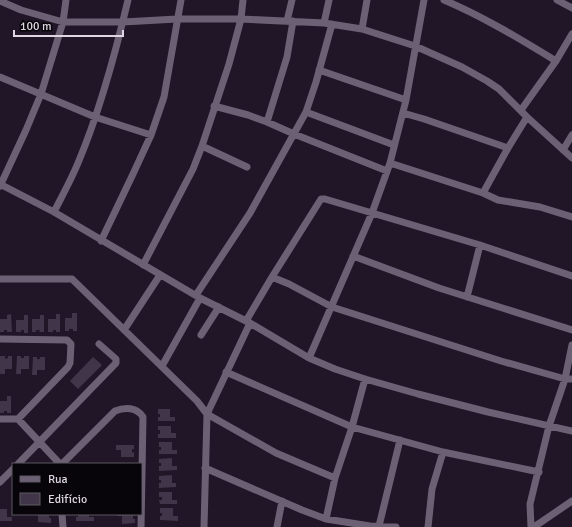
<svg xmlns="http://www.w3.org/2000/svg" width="572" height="527" viewBox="0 0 572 527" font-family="Signika,sans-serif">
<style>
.building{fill:#413649}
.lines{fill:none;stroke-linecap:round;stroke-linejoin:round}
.minor{stroke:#6c6074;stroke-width:7}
</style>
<rect width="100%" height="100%" fill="#201627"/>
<path class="building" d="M72 313H77V331H73V329H69V331H65V318H72Z
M11 314 12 332H7V330H4V332H0V319H7V315Z
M56 314H60V332H56V330H53V332H48V319H56Z
M24 315H28V333H24V330H21V332H16V320H24Z
M40 315H44V332H39L40 330H36V332H32V319H40Z
M0 356H5V359L8 358V356H12V369H5V374H0Z
M17 356H21V358H24V356H29V369H21V374H16Z
M33 357H37V359H40V357H45V370H37V375H32Z
M93 357 102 365 78 389 70 381Z
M7 396H11V413H7V411H4V413H0V401H7Z
M158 409H170V417H175V421H158V417H160V414H158Z
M158 426H171V433H176V438H158V434H160V430H158Z
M159 442H172V450H177V454H159V450H161V447H159Z
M116 445H134V449H132V453L134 452V457H121V450H116Z
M172 458V466H177V470L159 471V466H161V463H159V459Z
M172 475V483H176V487L159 488V483H161V480H159V476Z
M159 492H172V500H177V504H160L159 500H162V497H159Z
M160 508H173V516H178V521L160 520V516H162V513H160Z
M0 509H7V517H12V521H0Z
M38 514H49V518H51V523L38 522Z
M78 514H89V517H94V521H76V517H78Z
M117 514H135V516H133V519H135V523L122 524V516H117Z"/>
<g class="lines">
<path class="minor" d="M444 0C484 17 520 39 556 61
M557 0 572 8
M0 1 21 10 63 22H123L177 19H241L324 23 362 29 415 46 462 67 487 81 499 89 527 117 572 158
M287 21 292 0
M324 23 329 0
M362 29 367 0
M319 70 406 100
M0 77 95 117 151 135
M214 106 248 115 267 122 294 134 387 171
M521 110 556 61 572 34
M306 112 394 145
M403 113 424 119 508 148
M267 122 287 57 293 21
M202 146 247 167
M563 150 572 135
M390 163 483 193 498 200 540 207 572 217
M0 184 54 212 200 298 250 323 309 358 335 369 365 379 418 394 488 412 572 431
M0 186 26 130 41 94 63 22 66 0
M483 193 508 148 527 117
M54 212C62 196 71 180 78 163 100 111 115 55 128 0
M101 241 133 174 151 135 164 97 181 0
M353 256 439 288 572 330
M143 265 193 169 202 146 229 64 241 19 243 0
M272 277 289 284 332 307 501 361 565 379H572
M0 279H72L197 401 207 414 204 527
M196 295 250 213 306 112 316 82 332 24
M467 297 480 245
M246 321 272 277 321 199H325L480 245 572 276
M250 323 207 414 276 453 335 478
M124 330 160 275
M201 335 219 307
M0 339 67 340 71 344 70 363 68 367 18 419 60 464
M309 358 372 213 390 163 406 100 424 0
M162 366 200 298
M226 372 352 427 443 452 539 472
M0 419H18
M18 464 116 363V359L99 344
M62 464 115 411C125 407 137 407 143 417L141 527
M205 468 302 510 326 519 370 526 396 527
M0 482 13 469
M62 514 63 527
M326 519 335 478 352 427 365 379
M379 526 400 440
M277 527 282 501
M428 527 432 489 443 452
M531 527 530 504 549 426 565 379 572 345
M534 527 572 501"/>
</g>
<rect x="12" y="463" width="130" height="52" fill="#07040a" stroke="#5d5861"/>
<rect x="20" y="476" width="20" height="6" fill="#6c6074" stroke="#5d5861"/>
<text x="48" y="483" font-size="12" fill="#ded7e3">Rua</text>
<rect x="20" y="493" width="20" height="12" fill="#413649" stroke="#5d5861"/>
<text x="48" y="503" font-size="12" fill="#ded7e3">Edifício</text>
<path d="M14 30v6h109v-6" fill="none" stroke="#ded7e3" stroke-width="2"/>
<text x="20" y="30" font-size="12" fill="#ded7e3" stroke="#07040a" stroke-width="3" paint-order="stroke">100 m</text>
</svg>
